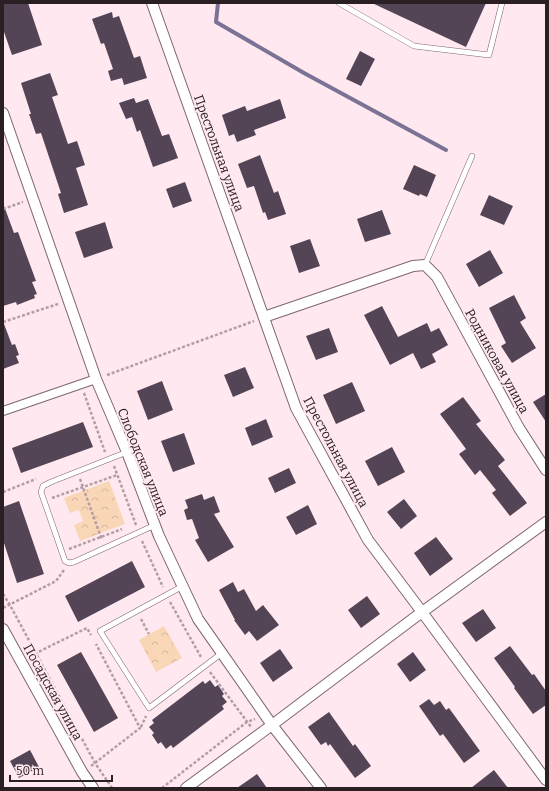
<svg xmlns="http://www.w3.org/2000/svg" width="549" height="791" viewBox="0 0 549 791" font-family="Bitter,serif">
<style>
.park{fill:url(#park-crowns)}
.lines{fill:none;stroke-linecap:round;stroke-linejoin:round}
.stream{stroke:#7a7396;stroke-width:4}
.building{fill:#544556}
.service-casing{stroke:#7e666d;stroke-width:6}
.pedestrian-casing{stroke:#7e666d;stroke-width:10}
.minor-casing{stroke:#7e666d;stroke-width:12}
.path{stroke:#b19fa4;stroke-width:2.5;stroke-dasharray:3 2;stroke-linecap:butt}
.service{stroke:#fff;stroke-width:5}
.pedestrian{stroke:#fff;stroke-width:8}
.minor{stroke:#fff;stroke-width:10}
.labels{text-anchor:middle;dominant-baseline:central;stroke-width:4;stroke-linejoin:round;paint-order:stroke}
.street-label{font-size:13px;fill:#2a2023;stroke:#ffe8ef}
</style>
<defs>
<pattern id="park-crowns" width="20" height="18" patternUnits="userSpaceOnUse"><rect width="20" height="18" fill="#f9d6b6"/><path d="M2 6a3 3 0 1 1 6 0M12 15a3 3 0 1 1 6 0" fill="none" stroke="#d6b79c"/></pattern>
</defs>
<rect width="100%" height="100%" fill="#ffe8ef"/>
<path class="park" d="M109 481 125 524 80 541 74 525 83 521 79 510 70 513 64 498Z
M164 626 182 658 156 672 139 640Z"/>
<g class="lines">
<path class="stream" d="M218 3 216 22 304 73 446 150"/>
</g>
<path class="building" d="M3 3H28L42 45 12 55 3 29Z
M372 3H486L466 47Z
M112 12 113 18 119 16 134 58 140 56 147 78 124 85 122 78 111 81 108 71 113 69 104 43 101 44 92 19Z
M360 51 375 59 361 86 346 79Z
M50 73 58 95 52 97 68 144 77 141 85 165 76 168 88 205 64 213 58 194 61 193 41 133 36 134 29 114H31L21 83Z
M134 98 136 103 148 99 162 136 169 134 178 158 153 167 140 130 137 132 132 117 126 119 119 103Z
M280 99 286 118 254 130 256 135 237 142 234 134 229 136 222 115 245 106 247 111Z
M260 155 274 193 278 191 286 214 268 220 265 212 263 213 254 186 247 188 238 164Z
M414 165 436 175 427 197 420 194 419 196 403 189Z
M185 182 192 201 173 208 166 189Z
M489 195 513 206 504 225 480 215Z
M3 206H4L14 233 18 232 36 281 32 282 37 294 34 295 35 298 17 305 16 302 3 306Z
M382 210 391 234 365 242 357 219Z
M105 222 113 248 84 258 75 232Z
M310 239 320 266 299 273 290 246Z
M490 250 503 273 479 287 466 264Z
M514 295 526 318 520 322 536 348 512 363 501 346 506 343 489 308Z
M382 306 398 337 427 323 431 332 439 328 448 345 432 354 436 362 421 369 413 353 390 365 364 315Z
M3 324H4L12 345 15 344 19 355 16 356 19 363 3 369Z
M329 328 338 352 316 360 306 336Z
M245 367 254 388 233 397 224 375Z
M162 381 173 410 148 420 137 391Z
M352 382 365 411 336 424 323 395Z
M546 394V422L533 402Z
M463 397 481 421 476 424 505 460 498 466 527 503 510 516 492 493 496 490 480 470 475 475 459 454 466 449 440 414Z
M266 419 273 437 252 446 245 428Z
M83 422 93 447 21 473 12 448Z
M184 433 195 464 173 472 161 441Z
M392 447 405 472 378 486 365 461Z
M289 468 296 483 275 493 268 478Z
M202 494 204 500 214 496 220 512 214 514 234 547 208 562 195 540 199 538 192 519 187 520 184 510 188 508 185 500Z
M404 499 417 516 401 529 387 512Z
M19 501 44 574 17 583 3 540V507Z
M308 505 317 524 296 535 286 517Z
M436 537 453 559 430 576 414 553Z
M132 561 145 587 78 622 65 596Z
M233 582 238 592 244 589 256 611 263 605 279 625 257 641 249 631 245 635 234 620H235L219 590Z
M367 596 380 614 361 628 348 610Z
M483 609 496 628 476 642 462 623Z
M510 646 532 675 534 674 546 691V705L533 714 514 688 515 687 494 658Z
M280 649 293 668 273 682 260 663Z
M81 652 118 718 94 732 57 665Z
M413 652 426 670 410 682 397 664Z
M210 680 215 687 218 685 224 694 222 696 227 702 222 706 224 709 173 748 171 745 166 749 161 742 158 744 152 735 154 733 149 727 154 723 152 720 203 681 205 684Z
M429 699 434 705 440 701 446 710 449 708 480 751 464 763 443 734 440 736 419 706Z
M329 712 353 746 355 744 371 766 355 778 330 744 328 746 326 742 321 745 308 727Z
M30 750 39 767 19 778 10 761Z
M494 770 508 788H471Z
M257 774 267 788H237Z"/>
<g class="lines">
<defs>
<path id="service" d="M339 3 414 46 489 55 502 3
M425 265 472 156
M127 452 51 482 43 486 41 492 65 561 69 563 74 562 155 525
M183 586 100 631 149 708 222 653"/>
<path id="pedestrian" d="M3 411 96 379"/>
<path id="minor" d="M152 3 296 408 368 540 422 612 546 780
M3 113 96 379 127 452 159 536 198 619 272 725 321 788
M264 317 413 266 425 265 437 277 519 428 546 470
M3 629 82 772 93 788
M186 788 272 725 414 618 546 522"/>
</defs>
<use href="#service" class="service-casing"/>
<use href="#pedestrian" class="pedestrian-casing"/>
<use href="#minor" class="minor-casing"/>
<path class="path" d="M3 209 23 202
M3 322 58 304
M107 375 254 321
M84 393 105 452
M114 466 136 525
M80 479 102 540
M3 492 36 479
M52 498 117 475
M142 541 163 587
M69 549 122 529
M3 594 10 605 95 763 112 788
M170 602 201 657
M3 608 56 581 64 570
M141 619 149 634
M30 656 87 628 91 635
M210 672 251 727
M141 727 146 716
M91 766 140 728 96 644
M162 788 247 722 255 719"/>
<use href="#service" class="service"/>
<use href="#pedestrian" class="pedestrian"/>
<use href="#minor" class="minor"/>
</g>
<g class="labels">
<g class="street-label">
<text transform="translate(219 153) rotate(70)">Престольная улица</text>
<text transform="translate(497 361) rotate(61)">Родниковая улица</text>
<text transform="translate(336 452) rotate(62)">Престольная улица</text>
<text transform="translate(143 462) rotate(68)">Слободская улица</text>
<text transform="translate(53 692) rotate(61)">Посадская улица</text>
</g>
</g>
<rect width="549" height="791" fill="none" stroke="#2a2023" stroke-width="8"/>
<path d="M10 775v6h102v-6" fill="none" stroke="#2a2023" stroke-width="2"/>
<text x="16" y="775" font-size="12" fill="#2a2023" stroke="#ffe8ef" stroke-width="3" paint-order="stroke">50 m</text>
</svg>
